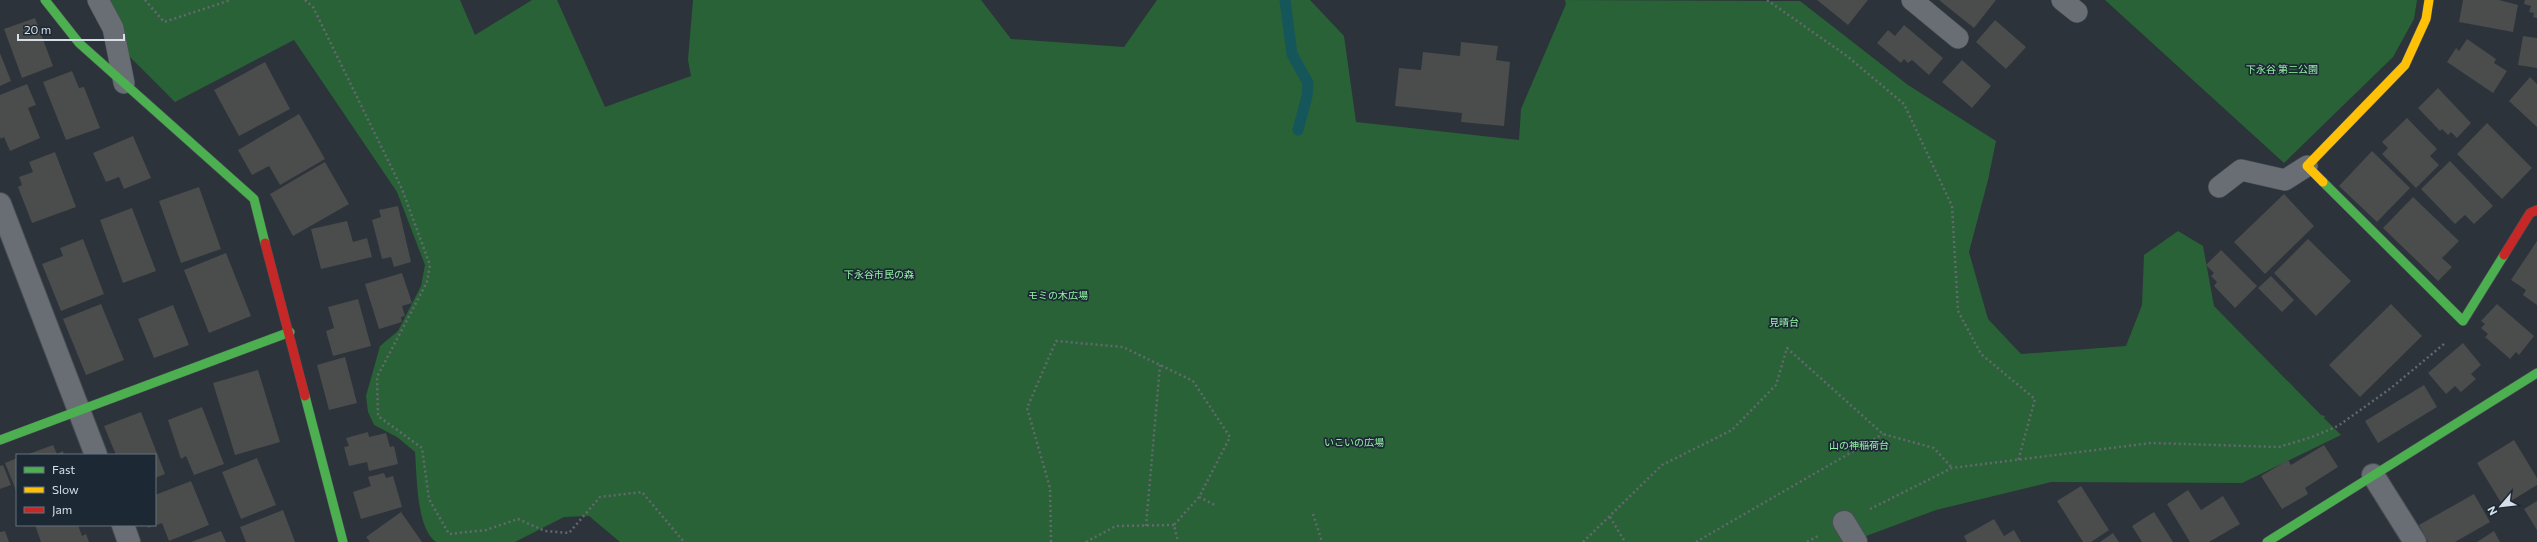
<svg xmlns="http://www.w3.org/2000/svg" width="2537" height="542" viewBox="0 0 2537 542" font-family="Commissioner,'Noto Sans JP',sans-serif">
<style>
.green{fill:#296237}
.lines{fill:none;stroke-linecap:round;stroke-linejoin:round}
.stream{stroke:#15565a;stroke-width:11}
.building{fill:#4b4c4c}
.lane-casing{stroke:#484e54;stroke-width:22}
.street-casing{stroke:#484e54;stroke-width:24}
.fast-casing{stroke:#484e54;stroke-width:10}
.slow-casing{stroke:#484e54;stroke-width:10}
.jam-casing{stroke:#484e54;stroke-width:10}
.path{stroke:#63696e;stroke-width:2.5;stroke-dasharray:2 3;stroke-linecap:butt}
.lane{stroke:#686e74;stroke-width:21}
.street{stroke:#686e74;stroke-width:22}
.fast{stroke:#4caf50;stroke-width:9}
.slow{stroke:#ffc107;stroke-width:9}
.jam{stroke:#c62828;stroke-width:9}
.labels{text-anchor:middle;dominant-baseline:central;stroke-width:3.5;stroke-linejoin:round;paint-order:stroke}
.park-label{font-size:10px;fill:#95f3a5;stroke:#1c2935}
</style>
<rect width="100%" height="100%" fill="#2c333a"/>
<path class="green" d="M92 0H460L475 35 532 0H557L605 107 691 76 688 60 693 0H981L1011 39 1124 47 1157 0H1310L1344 36 1356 122 1519 140 1521 109 1566 4 1565 0 1800 1 1908 85 1996 141 1988 180 1969 252 1988 319 2021 354 2126 346 2142 305 2144 255 2178 231 2203 246 2214 306 2321 415 2325 416 2324 418 2341 435 2242 483 2051 482 1936 510 1850 542H620L589 516 564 517 515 542H436C416 528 417 475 415 452L397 437 374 425 368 412 366 396 380 346 398 331 421 286 425 265 397 192 294 40 175 102 107 34Z
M2105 0H2417L2414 19 2393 57 2284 163Z"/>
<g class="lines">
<path class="stream" d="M1285 0 1292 54 1308 83 1307 96 1298 130"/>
</g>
<path class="building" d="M1817 0H1868L1848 25Z
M1939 0H1996L1974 28Z
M2463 0H2499L2518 5 2513 32 2459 22Z
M2525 0H2537V18L2533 17 2534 13 2529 12 2531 6 2524 4Z
M35 18 53 66 22 78 4 29Z
M1995 20 2026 47 2006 69 1976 42Z
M1904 25 1943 58 1929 75 1912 60 1908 63 1904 59 1901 63 1877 43 1888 30 1895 36Z
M2523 36 2537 38V68L2518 65Z
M2467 39 2496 59 2494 63 2507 71 2493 93 2447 62 2456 48 2459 51Z
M1461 42 1498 46 1496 60 1510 62 1504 126 1461 122 1462 113 1395 106 1399 68 1421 70 1423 52 1460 56Z
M0 53 11 81 0 86Z
M1962 60 1991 86 1972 108 1942 82Z
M265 62 290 109 239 136 214 90Z
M72 71 79 88 84 87 100 128 66 140 43 82Z
M2530 77 2537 84V127L2509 101Z
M27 84 36 105 28 108 40 138 10 151 4 137 1 139 0 137V95Z
M2438 88 2471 123 2457 138 2451 132 2448 135 2442 129 2440 131 2418 108Z
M299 114 325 159 280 185 269 166 252 175 238 150Z
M2407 118 2437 149 2430 156 2439 165 2416 188 2382 154 2388 148 2382 142Z
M2487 123 2532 168 2502 199 2457 154Z
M133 136 151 178 124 189 119 177 106 182 93 153Z
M2372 151 2410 188 2377 222 2339 186Z
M55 152 76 207 32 223 18 187 22 185 19 177 33 172 29 162Z
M2450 161 2493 206 2474 224 2465 215 2455 224 2421 189Z
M325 162 349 204 293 236 270 194Z
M199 187 221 249 181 263 159 201Z
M2284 194 2314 226 2265 274 2234 242Z
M2413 197 2459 241 2442 258 2452 267 2438 281 2383 228Z
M398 206 411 262 394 267 391 257 382 259 372 220 381 217 379 210Z
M132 208 156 271 123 283 100 220Z
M347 221 353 242 367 238 372 257 321 269 311 229Z
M83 239 104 294 61 311 42 264 63 256 60 248Z
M2308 239 2351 281 2316 316 2274 273Z
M2537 241V305L2523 295 2526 290 2511 280Z
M2221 250 2257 286 2235 308 2214 286 2217 282 2211 276 2214 273 2206 265Z
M226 253 251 316 209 333 184 270Z
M402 273 412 303 402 306 405 316 401 317 402 322 379 329 365 284Z
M2271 276 2294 300 2282 312 2258 288Z
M358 299 371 346 333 356 326 331 334 328 328 307Z
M101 304 124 360 86 375 63 319Z
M2391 304 2422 336 2360 397 2329 365Z
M2497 304 2534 336 2519 355 2516 352 2510 359 2485 337 2488 334 2481 328 2485 324 2481 321Z
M173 305 189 345 154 358 138 319Z
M2463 343 2481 365 2471 374 2476 379 2461 392 2455 386 2446 394 2428 373Z
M345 357 357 403 329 410 317 365Z
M258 370 280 442 235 455 213 383Z
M2424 385 2437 407 2378 443 2365 421Z
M202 407 224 464 194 475 186 456 181 459 168 420Z
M141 412 165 474 155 478V455H116L104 426Z
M368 432 369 437 386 433 390 447 394 446 398 464 369 471 367 462 349 466 344 447 349 446 346 438Z
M2514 440 2537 478V485L2503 506 2477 463Z
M53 445 57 454 63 451 64 455H26Z
M2324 445 2338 467 2305 488 2308 494 2282 509 2261 476 2288 460 2291 465Z
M17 458V493L5 463Z
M257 458 276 505 241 519 222 472Z
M3 465 11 485 0 489V466Z
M384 473 386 478 393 476 402 507 361 519 353 492 371 486 368 477Z
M191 481 209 525 169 541 162 523 148 528 147 525H155V495Z
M2081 486 2109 530 2091 542H2083L2057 501Z
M2188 490 2201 510 2223 496 2240 524 2209 542H2190L2167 504Z
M2474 494 2490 522 2455 542H2428L2419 525Z
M2537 501V530L2524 509Z
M283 510 295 542H246L240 527Z
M401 512 422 542H370L366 537Z
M2154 512 2173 542H2142L2132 526Z
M1994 519 2004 536 2014 530 2021 542H1967L1964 536Z
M35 525H78L82 536 86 534 89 542H41Z
M5 531 9 542H0V532Z
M221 531 226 542H191Z
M2494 531 2500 542H2477Z
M2113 533 2119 542H2100Z"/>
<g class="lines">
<defs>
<path id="lane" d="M98 0 113 28 124 83
M1912 0 1958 38
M2062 0 2077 12
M2219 187 2241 170 2285 180 2307 166"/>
<path id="street" d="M0 204 96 455
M2373 475 2415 542
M1844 522 1856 542
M123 525 129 542"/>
<path id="fast" d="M45 0 79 43 254 199 265 243
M2323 182 2463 321 2504 255
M305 396 343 542
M0 440 290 332
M2267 542 2537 373"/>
<path id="slow" d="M2323 182 2307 166 2405 65 2426 19 2429 0"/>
<path id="jam" d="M265 243 305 396
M2504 255 2530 213 2537 210"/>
</defs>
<use href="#lane" class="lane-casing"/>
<use href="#street" class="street-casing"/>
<use href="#fast" class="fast-casing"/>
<use href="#slow" class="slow-casing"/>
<use href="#jam" class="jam-casing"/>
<path class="path" d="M145 0 164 22 231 0
M305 0 313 7 402 189 430 265 427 282 377 377 378 416 422 448 429 499 449 534 486 530 518 519 545 531 569 533 600 497 642 492 684 542
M1767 0 1847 56 1904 104 1952 206 1958 311 1981 354 2035 399 2018 461
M1199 497 1215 505
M1870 509 1952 468 2151 443 2279 447 2312 437 2338 426 2391 388 2444 344
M1313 514 1322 542
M1610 517 1625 542
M1146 526 1160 365
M1051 542 1050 488 1027 408 1056 341 1123 347 1193 381 1230 437 1199 497 1174 525 1178 542
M1086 542 1116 526 1174 525
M1583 542 1662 465 1732 430 1776 385 1787 348 1883 434 1934 448 1952 468
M1696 542 1883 434
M1807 542 1818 536"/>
<use href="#lane" class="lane"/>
<use href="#street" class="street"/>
<use href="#fast" class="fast"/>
<use href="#slow" class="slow"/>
<use href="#jam" class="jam"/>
</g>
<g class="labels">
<g class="park-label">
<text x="2282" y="69">下永谷 第二公園</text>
<text x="879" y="274">下永谷市民の森</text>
<text x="1058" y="295">モミの木広場</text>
<text x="1784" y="322">見晴台</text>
<text x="1354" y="442">いこいの広場</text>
<text x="1859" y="445">山の神稲荷台</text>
</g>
</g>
<rect x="16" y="454" width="140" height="72" fill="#1c2935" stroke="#66727c"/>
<rect x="24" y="467" width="20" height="6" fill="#4caf50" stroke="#66727c"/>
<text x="52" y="474" font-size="12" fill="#d6dfe7">Fast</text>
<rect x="24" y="487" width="20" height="6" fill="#ffc107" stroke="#66727c"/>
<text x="52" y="494" font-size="12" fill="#d6dfe7">Slow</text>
<rect x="24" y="507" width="20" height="6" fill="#c62828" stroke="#66727c"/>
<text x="52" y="514" font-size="12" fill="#d6dfe7">Jam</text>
<g transform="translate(2501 506) rotate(242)" stroke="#1c2935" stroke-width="3" paint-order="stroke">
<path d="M0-3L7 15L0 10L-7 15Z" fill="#d6dfe7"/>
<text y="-6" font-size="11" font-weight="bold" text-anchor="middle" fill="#d6dfe7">N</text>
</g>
<path d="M18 34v6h106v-6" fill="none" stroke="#d6dfe7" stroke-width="2"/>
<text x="24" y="34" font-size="12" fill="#d6dfe7" stroke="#1c2935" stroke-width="3" paint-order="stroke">20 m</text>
</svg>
